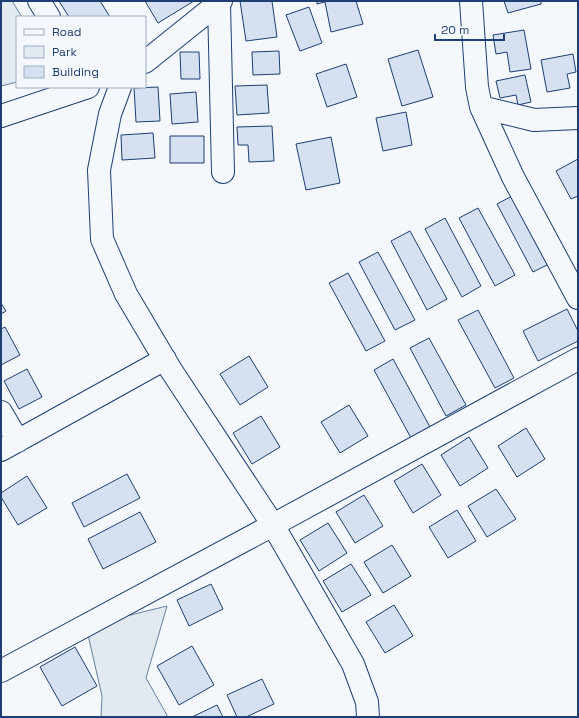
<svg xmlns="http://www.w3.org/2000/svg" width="579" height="718" viewBox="0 0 579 718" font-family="'Space Grotesk',sans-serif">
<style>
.green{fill:#e3e9f0;stroke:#687fa3}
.building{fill:#d5e0f0;stroke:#1d3f73}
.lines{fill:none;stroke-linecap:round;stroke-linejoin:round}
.minor-casing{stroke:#1d3f73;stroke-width:24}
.minor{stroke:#f4f7fb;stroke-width:22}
</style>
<rect width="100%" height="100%" fill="#f4f7fb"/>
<path class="green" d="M1 1H12L22 17H17V82L1 86Z
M167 606 146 678 168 717H101L102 696 86 626Z"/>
<path class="building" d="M59 1H100L110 17H69Z
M145 1H194L158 23Z
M240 1H272L277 37 246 41Z
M317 1H356L363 24 331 32 325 2 317 4Z
M504 1H541V4L508 13Z
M309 7 322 43 300 51 286 15Z
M524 30 531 69 510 72 507 52 496 54 493 35Z
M418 50 433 97 402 106 388 59Z
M279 51 280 74 253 75 252 52Z
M180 52H199L200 79H181Z
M573 54 576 72 567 74 570 88 547 92 541 60Z
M346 64 357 97 327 107 316 74Z
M525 75 531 102 518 105 516 95 500 98 496 81Z
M267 85 269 113 237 115 235 86Z
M158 87 160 121 136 122 134 88Z
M196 92 198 122 172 124 170 94Z
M406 112 412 145 383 151 376 118Z
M272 126 274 161 249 162 248 145H238L237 127Z
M153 133 155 158 122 160 121 135Z
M170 136H204V163H170Z
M331 137 340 183 306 190 296 144Z
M578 159V196L571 199 556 171Z
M516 194 553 262 533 272 497 204Z
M478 208 515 275 495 286 459 218Z
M445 218 481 286 462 297 425 229Z
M410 231 447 299 427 310 391 241Z
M378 252 415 320 395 330 359 262Z
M348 273 385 341 366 351 329 283Z
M1 303 6 311 1 314Z
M567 309 578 331V341L538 361 523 331Z
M478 310 514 378 495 388 458 320Z
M5 327 20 355 1 365V329Z
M429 338 466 405 446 416 410 348Z
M249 356 268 387 240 405 220 374Z
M393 359 430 427 411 438 374 370Z
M27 369 42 397 19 409 4 381Z
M349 405 368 436 340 453 321 422Z
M261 416 280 447 252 464 233 433Z
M526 428 545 459 517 477 498 446Z
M469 437 488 468 460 486 441 455Z
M422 464 441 495 413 513 394 481Z
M127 474 140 498 84 527 72 503Z
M27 476 47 508 18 525 1 497V493Z
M496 489 516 519 487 537 468 506Z
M364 495 383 526 355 543 336 512Z
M457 510 476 541 448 558 429 527Z
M140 512 156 542 103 569 88 539Z
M328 523 347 553 319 571 300 540Z
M392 545 411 576 383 593 364 562Z
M351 564 371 595 342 612 323 581Z
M211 584 223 609 189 626 177 600Z
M394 605 413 636 385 653 366 622Z
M192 646 214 685 179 705 157 666Z
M75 647 97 686 62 706 40 667Z
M262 679 274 704 246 717H237L227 695Z
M217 705 223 717H192Z"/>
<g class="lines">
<defs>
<path id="minor" d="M39 1 49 17
M471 1 477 87 481 107 513 177 578 298
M219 3 223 172
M145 62 221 1
M120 87 110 114 99 170 102 239 126 294 171 370 273 525 353 664 367 702 368 717
M481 107 534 120 578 118
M1 116 88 87
M1 412 18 441
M1 450 165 359
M1 671 273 525 578 359"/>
</defs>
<use href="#minor" class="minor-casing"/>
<use href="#minor" class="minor"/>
</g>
<rect width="579" height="718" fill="none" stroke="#1d3f73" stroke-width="4"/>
<rect x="16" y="16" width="130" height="72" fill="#f4f7fb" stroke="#9eadc5"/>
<rect x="24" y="29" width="20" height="6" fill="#f4f7fb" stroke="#9eadc5"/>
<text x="52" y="36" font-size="12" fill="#1d3f73">Road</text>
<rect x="24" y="46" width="20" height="12" fill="#e3e9f0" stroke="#9eadc5"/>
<text x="52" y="56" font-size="12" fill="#1d3f73">Park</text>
<rect x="24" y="66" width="20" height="12" fill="#d5e0f0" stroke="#9eadc5"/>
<text x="52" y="76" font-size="12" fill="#1d3f73">Building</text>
<path d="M435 34v6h69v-6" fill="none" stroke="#1d3f73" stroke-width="2"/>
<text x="441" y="34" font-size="12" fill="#1d3f73" stroke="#f4f7fb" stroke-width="3" paint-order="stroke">20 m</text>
</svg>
